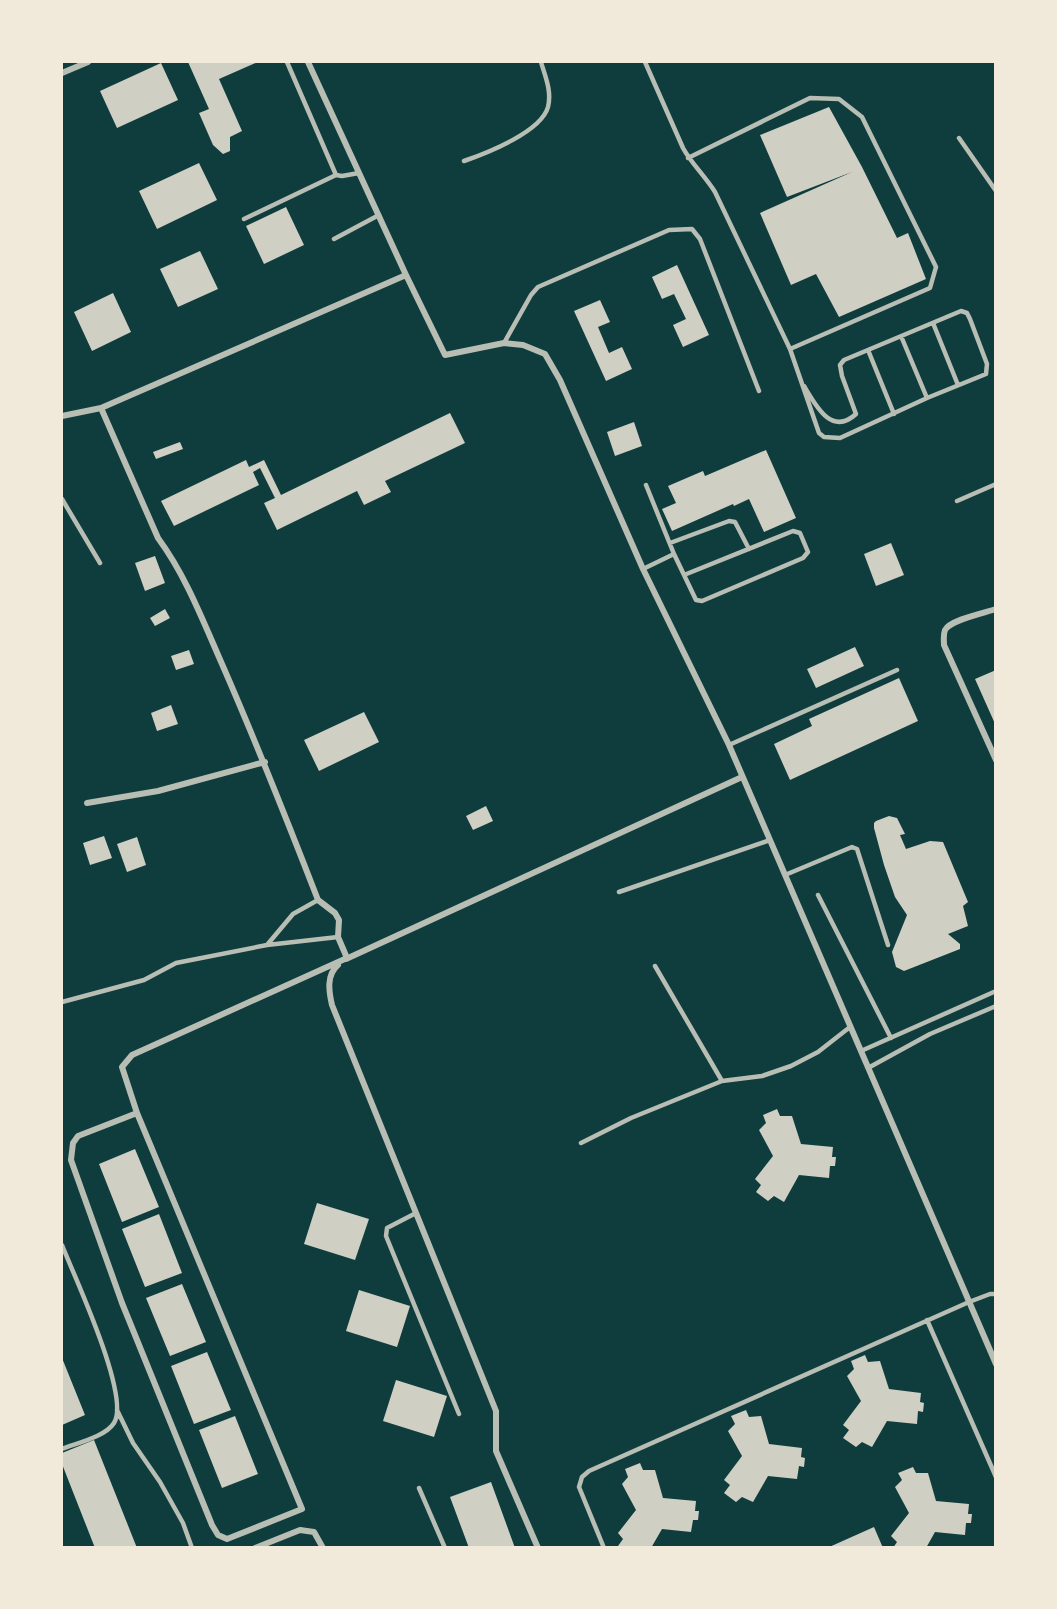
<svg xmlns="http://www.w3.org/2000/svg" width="1057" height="1609" viewBox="0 0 1057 1609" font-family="Helvetica,sans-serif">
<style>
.building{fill:#cfcfc3}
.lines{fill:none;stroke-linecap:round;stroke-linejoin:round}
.service{stroke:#b8beb3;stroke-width:4.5}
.minor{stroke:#b8beb3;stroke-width:6}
</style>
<rect width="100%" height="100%" fill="#0f3d3e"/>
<path class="building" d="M188 62H258L219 79 242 131 230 137V151L223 154 213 145 199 113 209 109Z
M161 63 178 100 117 128 100 91Z
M829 107 862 167 897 238 908 233 926 279 839 317 816 274 791 285 760 213 852 172 787 197 760 135Z
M199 163 217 200 157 229 139 191Z
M286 207 304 245 264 264 246 226Z
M200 251 218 289 178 307 160 269Z
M677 265 709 335 683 347 673 325 686 319 674 294 662 299 652 277Z
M113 293 131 332 92 351 74 312Z
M600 300 610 322 598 327 609 353 622 347 632 369 606 381 574 311Z
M450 413 465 443 385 481 391 492 364 505 357 491 277 530 264 503 275 498 260 468 253 472 259 485 174 526 161 501 246 460 249 467 264 460 281 495Z
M634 422 642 446 615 456 607 432Z
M180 442 183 449 156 459 153 452Z
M766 450 796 518 764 532 749 499 734 506 733 504 672 531 662 509 676 503 668 486 703 471 705 476Z
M891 543 904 575 876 586 864 554Z
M155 556 165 583 145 591 135 563Z
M165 609 170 618 155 626 150 618Z
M855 647 864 666 816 688 807 669Z
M189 650 194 664 176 670 171 656Z
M996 670V726L975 679Z
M899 678 918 721 790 780 774 744 812 726 809 719Z
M171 705 178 724 157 731 151 713Z
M364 712 379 742 319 771 304 740Z
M486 806 493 821 473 830 466 816Z
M889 816 897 818 905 834 900 835 906 849 930 841 943 842 968 902 963 906 968 926 948 934 960 944V949L904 971 896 967 892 952 907 915 895 897 884 865 874 828V823L876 821Z
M104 836 112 858 90 865 83 843Z
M137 837 146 865 127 872 117 844Z
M777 1109 780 1116H792L801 1144 833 1147 832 1157H836L835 1166H830L829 1178 799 1175 784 1202 774 1196 768 1201 756 1192 761 1185 755 1179 773 1156 759 1130 766 1123 763 1115Z
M135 1149 159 1207 122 1222 99 1164Z
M317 1203 369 1219 355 1260 304 1244Z
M159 1214 182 1273 145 1287 122 1229Z
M182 1284 206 1342 170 1356 146 1298Z
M359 1290 410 1306 397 1347 346 1331Z
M207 1352 231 1410 194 1424 171 1366Z
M865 1355 868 1362 880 1361 889 1389 921 1393 920 1402 924 1403 923 1412 918 1411 917 1424 887 1421 872 1447 862 1442 856 1447 843 1438 849 1430 843 1425 861 1401 847 1376 854 1369 851 1361Z
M62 1358 85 1415 62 1425Z
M396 1380 447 1396 434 1437 383 1421Z
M746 1410 749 1417 761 1416 769 1444 802 1448 801 1457 805 1458 804 1467 799 1466 797 1479 768 1476 753 1502 742 1497 736 1502 724 1493 730 1485 724 1480 742 1456 728 1431 735 1424 731 1416Z
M235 1416 258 1474 222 1488 199 1430Z
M94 1440 137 1548H95L62 1464V1453Z
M640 1463 643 1470H655L663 1498 696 1501 695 1511H699L698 1520H693L691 1532 662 1529 651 1548H620L618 1546 623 1539 618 1533 636 1510 622 1484 628 1477 625 1469Z
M913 1467 916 1473H928L936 1501 969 1504 968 1514H972L971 1523H966L965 1535 935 1532 926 1548H893L897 1542 891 1536 909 1513 895 1487 902 1480 898 1473Z
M491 1482 515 1548H469L450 1497Z
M874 1527 883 1548H827Z"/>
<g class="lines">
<path class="service" d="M287 62 336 175 342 176 359 173
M645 62 683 148C691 163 705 176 715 192L790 349 819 433 824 437 840 438 927 398 986 374 987 364 970 319 967 313 961 311 844 360 840 365 842 376 856 414C831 437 815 404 804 386
M959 138 996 191
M688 158 810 98 839 99 862 117 936 267 930 288 790 349
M464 161C487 153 541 132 548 107 552 91 545 76 541 62
M244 219 336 175
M334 239 379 215
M933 323 958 385
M901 336 927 398
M504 343 531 295 538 287 669 230 692 229 700 239 759 391
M868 350 894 414
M646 485 674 554 696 600 702 601 803 558 808 552 800 533 793 531 684 575
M62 499 100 563
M957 501 996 484
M670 543 729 521 735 522 749 549
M643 569 674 554
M729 745 897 670
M785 875 852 847 857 849 888 945
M619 892 770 840
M818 895 891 1038
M267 945 338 937
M655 966 722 1081
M62 1002 144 980 176 963 267 945 293 914 318 900
M861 1051 996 991
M868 1068 930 1034 996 1006
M581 1143 631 1118 722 1081 762 1076 791 1066 818 1052 850 1027
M416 1213 387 1228 386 1236 459 1414
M62 1245C74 1276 131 1396 114 1423 105 1437 77 1443 62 1449
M927 1320 996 1477
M117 1410 133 1443 160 1482 183 1523 192 1548
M419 1488 445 1548
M604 1548 579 1487 582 1477 589 1471 969 1302 990 1294H996"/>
<path class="minor" d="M62 73 88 62
M406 275 445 355 504 343 523 345 545 354 560 380 643 569 729 745 996 1364
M101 408 158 538C186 576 203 621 222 664 256 742 287 820 318 900L335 913 339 920 338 937 347 958 132 1055 122 1067 137 1113 302 1509 227 1539 218 1535 212 1525 122 1303 71 1160 73 1143 78 1136 137 1113
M62 416 101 408 406 275 308 62
M996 609C984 613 950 620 945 630 943 635 944 640 944 645L996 760
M87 803 158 791 265 762
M346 959 742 777
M338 965C326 975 329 992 332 1005L496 1411V1451L538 1548
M255 1548 300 1530 314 1532 323 1548"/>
</g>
<rect width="1057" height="1609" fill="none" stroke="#f1e9da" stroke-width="126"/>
</svg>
